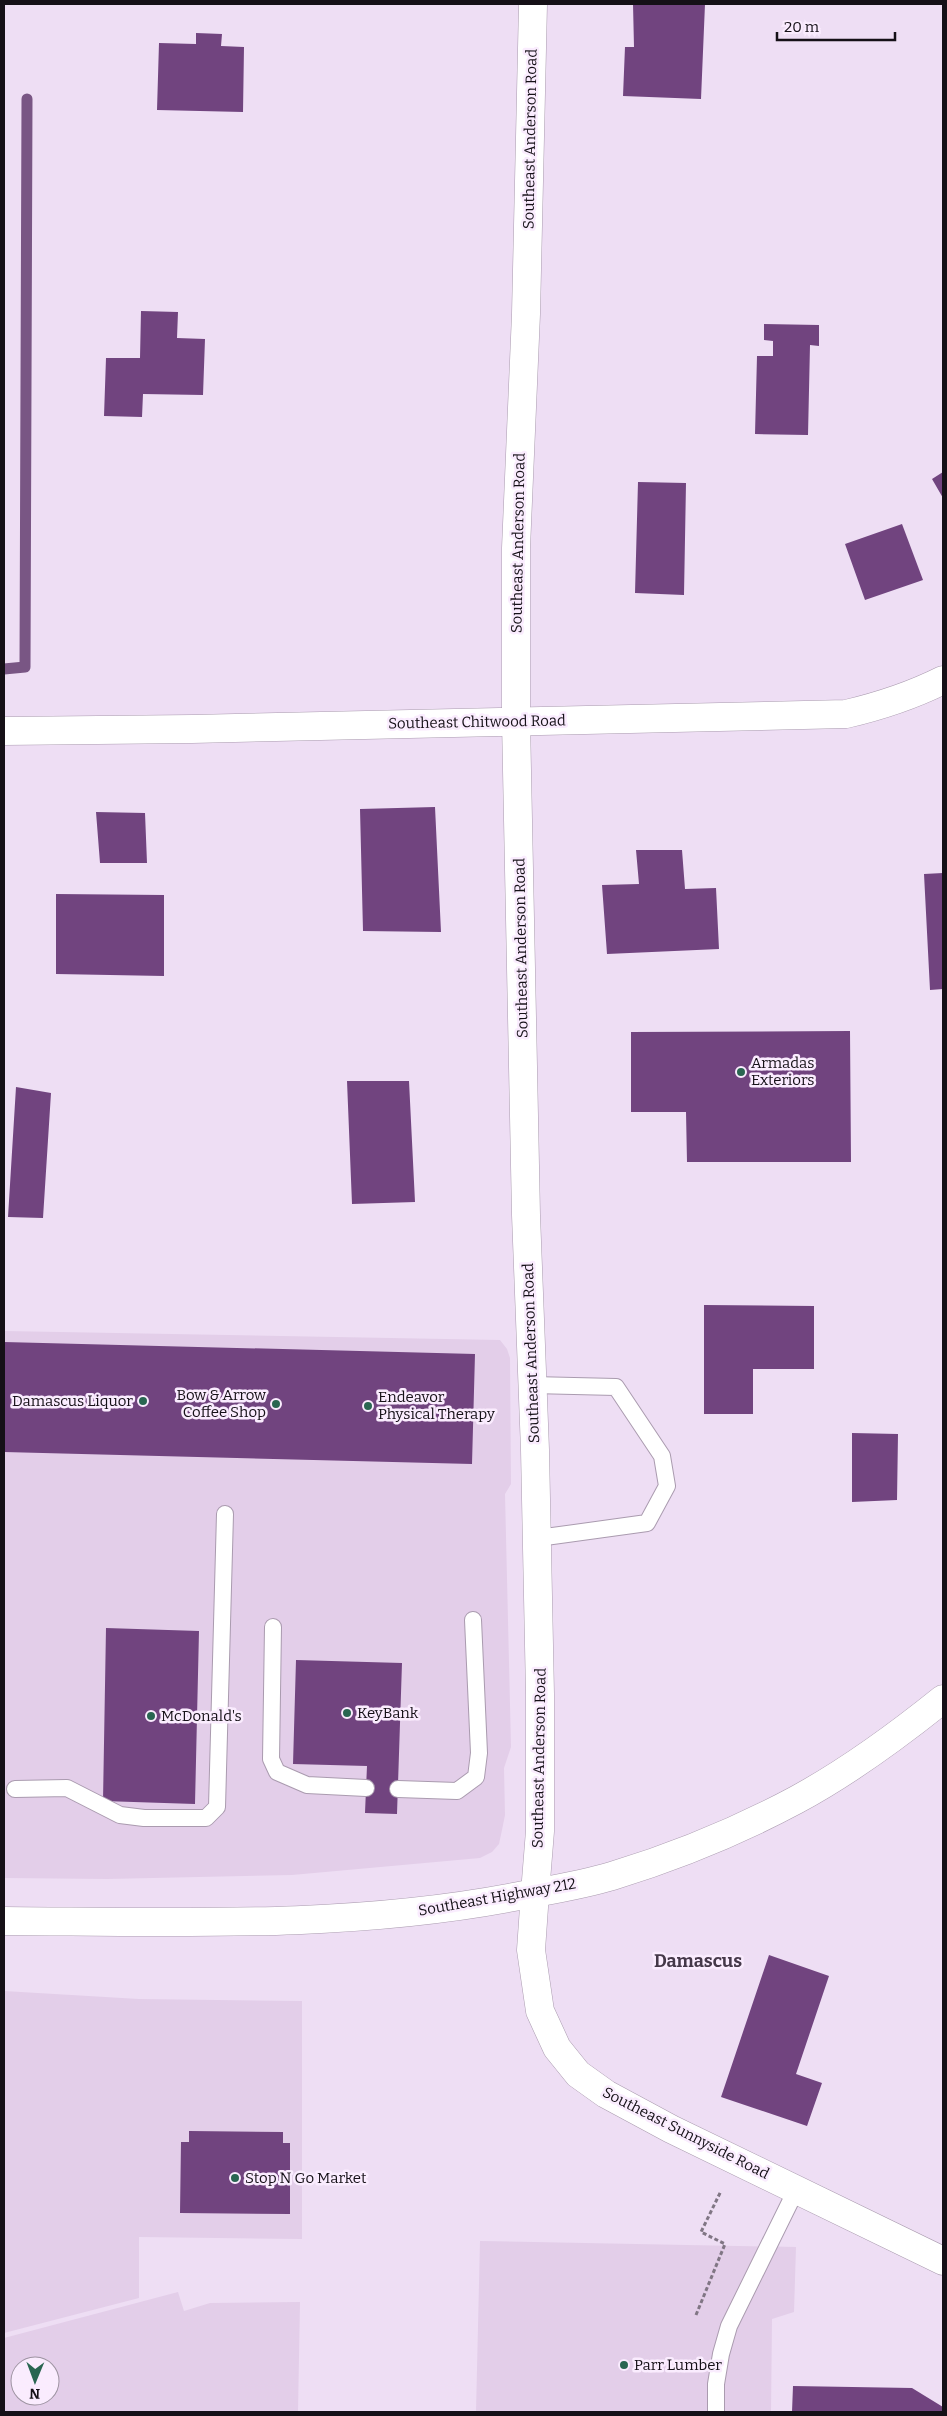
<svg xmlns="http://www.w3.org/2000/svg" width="947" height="2416" viewBox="0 0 947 2416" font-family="Bitter,serif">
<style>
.built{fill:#e3cee9;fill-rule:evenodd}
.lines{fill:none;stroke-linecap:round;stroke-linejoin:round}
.stream{stroke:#795684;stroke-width:11}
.building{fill:#71447f}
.lane-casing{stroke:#aa9baf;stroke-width:18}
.street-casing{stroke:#aa9baf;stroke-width:29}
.primary-casing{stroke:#aa9baf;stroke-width:29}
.highway-casing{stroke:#aa9baf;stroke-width:29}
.path{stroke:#807684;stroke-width:3;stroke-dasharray:4 2.5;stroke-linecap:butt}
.lane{stroke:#fff;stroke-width:16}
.street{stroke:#fff;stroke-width:28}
.primary{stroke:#fff;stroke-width:28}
.highway{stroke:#fff;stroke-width:28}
.poi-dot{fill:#296651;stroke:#faecfe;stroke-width:2}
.labels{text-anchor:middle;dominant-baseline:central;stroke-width:5;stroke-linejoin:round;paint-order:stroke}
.street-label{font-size:15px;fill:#151017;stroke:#faecfe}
.poi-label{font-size:15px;fill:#151017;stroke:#faecfe;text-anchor:start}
.quarter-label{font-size:18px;font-weight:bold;fill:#453849;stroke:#faecfe}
</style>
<rect width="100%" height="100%" fill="#eedef4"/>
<path class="built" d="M4 1331 500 1340 507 1349 510 1358 511 1484 505 1494 511 1747 504 1768 505 1815 502 1830 499 1844 492 1852 480 1858 292 1875 107 1879 4 1878Z
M4 1991 139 1999 302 2001V2239L139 2237V2298L4 2333Z
M480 2241 796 2247 794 2312 772 2319 771 2412H476Z
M178 2292 184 2311 210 2303 300 2302 298 2412H4V2338ZM20 2366H50V2396H20Z"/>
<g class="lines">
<path class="stream" d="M4 669 25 667 27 99"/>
</g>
<path class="building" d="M633 4H705L701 99 623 96 625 47H634Z
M196 33 222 34 221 46 244 47 243 112 157 110 159 43 196 44Z
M141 311 178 312 177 338 205 339 203 395 143 394 142 417 104 416 106 358H140Z
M764 324 819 325V346L810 345 808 435 755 434 757 356H773V341L764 340Z
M943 472V498L932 479Z
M638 482 686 483 684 595 635 593Z
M902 524 923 580 865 600 845 544Z
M435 807 441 932 363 931 360 809Z
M96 812 145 813 147 863H100Z
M636 850H682L685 889 716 888 719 949 607 954 602 885 639 884Z
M943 873V989L930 990 924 874Z
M56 894 164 895V976L56 974Z
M850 1031 851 1162H687L686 1112H631V1032Z
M347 1081H409L415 1202 352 1204Z
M16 1087 51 1093 43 1218 8 1217Z
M704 1305 814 1306V1369H753V1414H704Z
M4 1342 475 1354 472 1464 4 1452Z
M852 1433 898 1434 897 1500 852 1502Z
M106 1628 199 1631 195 1804 103 1801Z
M296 1660 402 1663 397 1814 365 1813 367 1766 293 1764Z
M769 1955 829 1976 796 2074 822 2083 807 2126 721 2097Z
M189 2131 283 2132V2143H290V2214L180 2213 181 2142H189Z
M793 2386 912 2388 943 2407V2412H792Z"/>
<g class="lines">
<defs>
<path id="lane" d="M532 1385 616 1387 662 1456 667 1486 647 1523 538 1538
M273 1627 271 1759 277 1772 307 1785 366 1788
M15 1789 67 1788 120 1815 144 1818H206L217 1807 225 1514
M398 1789 457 1791 476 1777 479 1753 473 1620
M716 2412V2384L721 2354 729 2326 797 2188"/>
<path id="street" d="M533 4 526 314 516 548V721L526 1215 535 1450 540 1694V1831L535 1893
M4 731 192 729 846 714C880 706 911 696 943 680"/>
<path id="primary" d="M535 1893 531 1950 540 2011 557 2048 578 2074 606 2094 671 2129 943 2261"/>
<path id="highway" d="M4 1921C176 1922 350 1929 519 1896 550 1890 582 1885 612 1876 674 1857 738 1831 796 1800 848 1772 897 1736 943 1699"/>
</defs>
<use href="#lane" class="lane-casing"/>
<use href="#street" class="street-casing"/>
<use href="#primary" class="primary-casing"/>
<use href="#highway" class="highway-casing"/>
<path class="path" d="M696 2315 725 2244 701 2232 721 2191"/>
<use href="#lane" class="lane"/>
<use href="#street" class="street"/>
<use href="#primary" class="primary"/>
<use href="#highway" class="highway"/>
</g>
<g class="poi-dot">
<circle cx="741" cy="1072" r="5"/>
<circle cx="143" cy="1401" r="5"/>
<circle cx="276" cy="1404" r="5"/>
<circle cx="368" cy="1406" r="5"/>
<circle cx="347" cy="1713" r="5"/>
<circle cx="151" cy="1716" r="5"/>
<circle cx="235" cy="2178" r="5"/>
<circle cx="624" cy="2365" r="5"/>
</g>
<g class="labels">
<g class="street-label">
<text transform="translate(530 139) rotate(-89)">Southeast Anderson Road</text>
<text transform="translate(518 543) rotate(-89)">Southeast Anderson Road</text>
<text transform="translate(477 722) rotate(-1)">Southeast Chitwood Road</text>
<text transform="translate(521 948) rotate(-91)">Southeast Anderson Road</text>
<text transform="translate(531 1353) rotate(-92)">Southeast Anderson Road</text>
<text transform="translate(539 1758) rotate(-89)">Southeast Anderson Road</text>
<text transform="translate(497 1897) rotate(-10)">Southeast Highway 212</text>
<text transform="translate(686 2133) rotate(27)">Southeast Sunnyside Road</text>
</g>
<g class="poi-label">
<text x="751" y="1063">Armadas<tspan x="751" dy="17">Exteriors</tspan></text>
<text x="266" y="1395" text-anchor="end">Bow &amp; Arrow<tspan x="266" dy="17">Coffee Shop</tspan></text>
<text x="378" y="1397">Endeavor<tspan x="378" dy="17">Physical Therapy</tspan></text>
<text x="133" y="1401" text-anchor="end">Damascus Liquor</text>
<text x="357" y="1713">KeyBank</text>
<text x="161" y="1716">McDonald's</text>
<text x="245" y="2178">Stop N Go Market</text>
<text x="634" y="2365">Parr Lumber</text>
</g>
<g class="quarter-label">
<text x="698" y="1961">Damascus</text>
</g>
</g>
<rect width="947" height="2416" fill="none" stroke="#151017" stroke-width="10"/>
<g transform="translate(35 2381) rotate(181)"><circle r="24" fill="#faecfe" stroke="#9e94a2"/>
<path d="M0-4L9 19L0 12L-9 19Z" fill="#296651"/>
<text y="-8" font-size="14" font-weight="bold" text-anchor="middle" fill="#151017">N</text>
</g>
<path d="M777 32v8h118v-8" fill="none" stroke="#151017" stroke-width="2.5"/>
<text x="784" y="32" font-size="15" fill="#151017" stroke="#faecfe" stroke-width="4" paint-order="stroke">20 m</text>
</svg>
